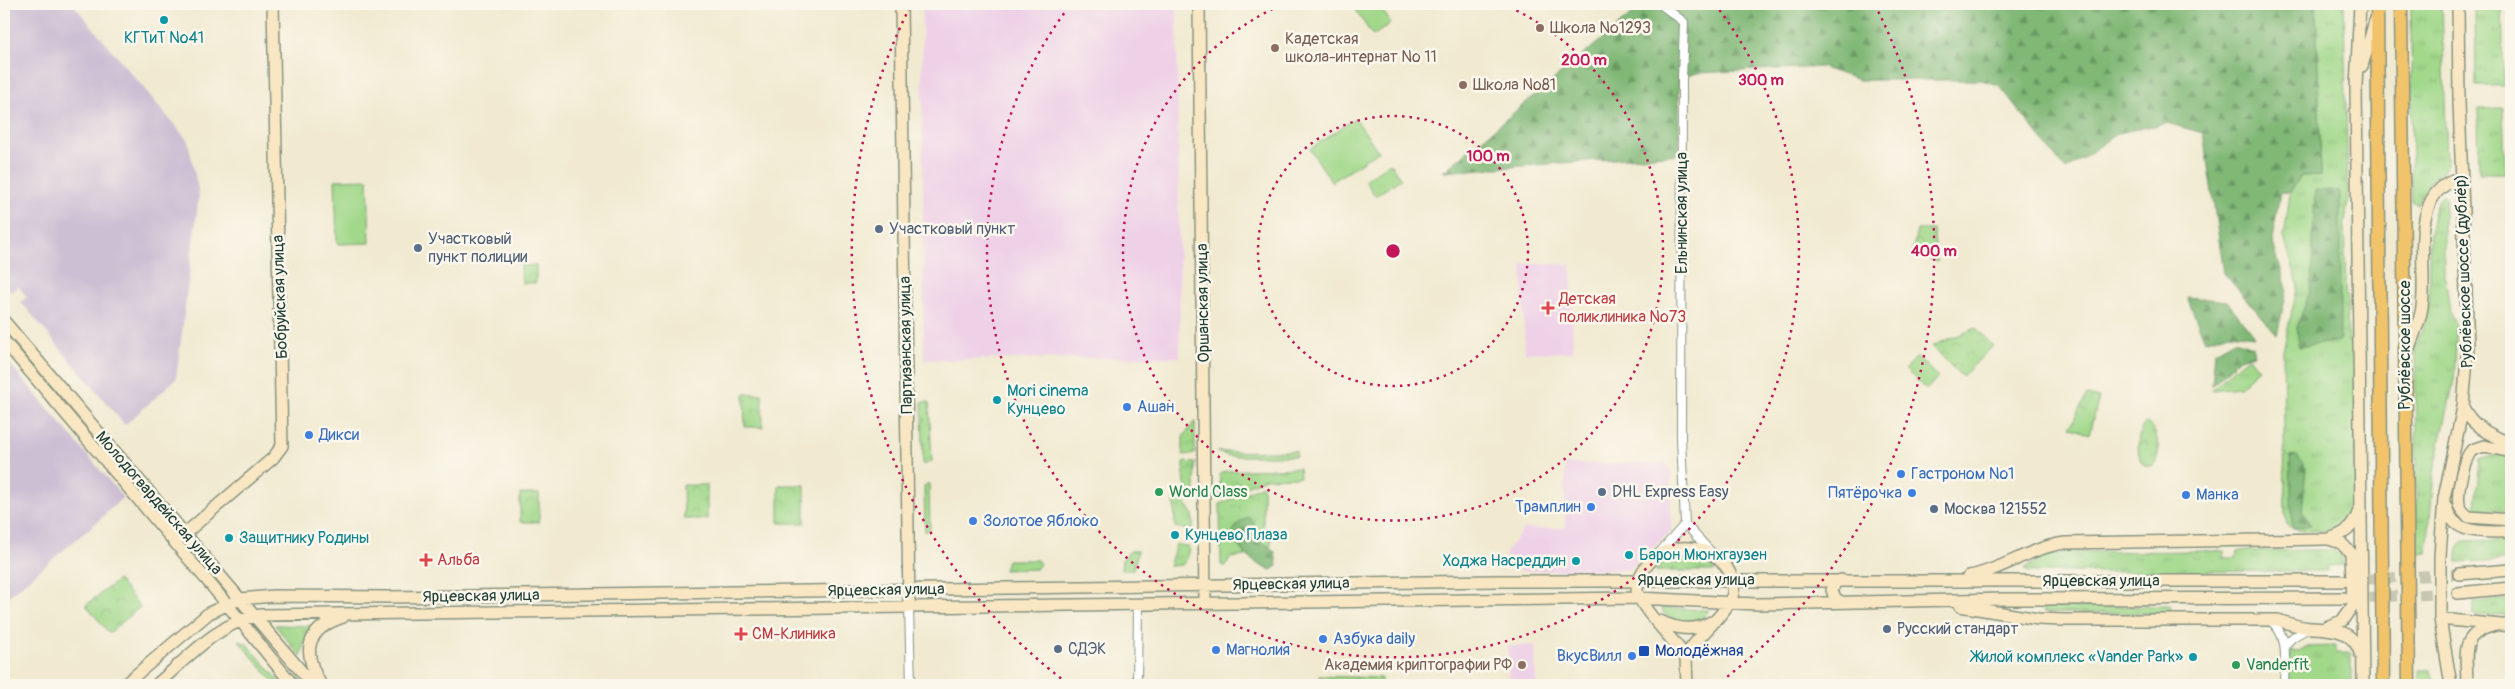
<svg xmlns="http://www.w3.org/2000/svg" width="2515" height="689" viewBox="0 0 2515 689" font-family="Pangolin,sans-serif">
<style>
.built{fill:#eed0e7}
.industrial{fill:#ccbed3}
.grass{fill:url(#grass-tufts);stroke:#608a5f}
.forest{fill:url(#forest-firs);stroke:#507a55}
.park{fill:url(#park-crowns);stroke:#608a5f}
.pitch{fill:#a1d88a;stroke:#608a5f}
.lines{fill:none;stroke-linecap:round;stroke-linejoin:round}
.secondary-tunnel{stroke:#c7c7b2;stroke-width:11;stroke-dasharray:11 5.5;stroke-linecap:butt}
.street-casing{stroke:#889482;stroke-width:10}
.secondary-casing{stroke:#889482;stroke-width:14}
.primary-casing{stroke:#889482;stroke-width:15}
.street{stroke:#fff;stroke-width:8}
.secondary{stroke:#f9e7c3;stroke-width:11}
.primary{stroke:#f1c36a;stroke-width:12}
.ring{fill:none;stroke:#c2185b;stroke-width:2.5;stroke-dasharray:2.5 5}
.culture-dot{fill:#0f9aa8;stroke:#fbf7ec;stroke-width:2}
.education-dot{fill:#8d6e63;stroke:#fbf7ec;stroke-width:2}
.service-dot{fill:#5c6f8a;stroke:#fbf7ec;stroke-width:2}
.health-dot{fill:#e0444e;stroke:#fbf7ec;stroke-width:2}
.shop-dot{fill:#3f7fe0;stroke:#fbf7ec;stroke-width:2}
.leisure-dot{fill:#2e9e5b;stroke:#fbf7ec;stroke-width:2}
.transit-dot{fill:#1a4fb4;stroke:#fbf7ec;stroke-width:2}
.labels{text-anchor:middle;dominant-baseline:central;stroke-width:5;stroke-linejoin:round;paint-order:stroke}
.education-label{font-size:16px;fill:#785e54;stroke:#fbf7ec;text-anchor:start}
.culture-label{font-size:16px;fill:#0d838f;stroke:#fbf7ec;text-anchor:start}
.street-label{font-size:16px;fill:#1f3d34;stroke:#fbf7ec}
.service-label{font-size:16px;fill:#4e5e75;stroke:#fbf7ec;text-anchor:start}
.health-label{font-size:16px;fill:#be3a42;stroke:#fbf7ec;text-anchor:start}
.shop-label{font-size:16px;fill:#366cbe;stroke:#fbf7ec;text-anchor:start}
.leisure-label{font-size:16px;fill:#27864d;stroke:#fbf7ec;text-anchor:start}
.transit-label{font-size:16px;fill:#164399;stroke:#fbf7ec;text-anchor:start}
.centre{fill:#c2185b;stroke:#fbf7ec;stroke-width:2.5}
.ring-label{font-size:15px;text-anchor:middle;font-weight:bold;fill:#c2185b;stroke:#fbf7ec;stroke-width:5;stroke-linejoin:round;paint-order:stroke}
</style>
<defs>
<pattern id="grass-tufts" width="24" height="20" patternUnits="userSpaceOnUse" patternTransform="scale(1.25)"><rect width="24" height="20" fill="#a1d88a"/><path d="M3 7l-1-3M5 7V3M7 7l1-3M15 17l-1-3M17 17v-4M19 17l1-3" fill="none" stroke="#8aba78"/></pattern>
<pattern id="forest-firs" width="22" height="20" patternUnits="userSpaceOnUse" patternTransform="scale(1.25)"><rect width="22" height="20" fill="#80b876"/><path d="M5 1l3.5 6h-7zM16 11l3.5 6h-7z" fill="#689762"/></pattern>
<pattern id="park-crowns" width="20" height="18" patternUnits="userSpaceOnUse" patternTransform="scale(1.25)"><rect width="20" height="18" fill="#a1d88a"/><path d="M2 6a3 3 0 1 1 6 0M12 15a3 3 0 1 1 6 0" fill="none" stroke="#8aba78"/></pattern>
</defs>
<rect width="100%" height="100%" fill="#fbf7ec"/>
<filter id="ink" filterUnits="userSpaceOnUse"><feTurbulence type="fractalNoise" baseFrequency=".02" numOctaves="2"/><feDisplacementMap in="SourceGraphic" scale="10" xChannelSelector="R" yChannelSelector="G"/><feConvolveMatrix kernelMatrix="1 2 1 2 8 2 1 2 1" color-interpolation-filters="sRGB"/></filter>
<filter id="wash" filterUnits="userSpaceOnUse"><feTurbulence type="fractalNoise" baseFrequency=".0096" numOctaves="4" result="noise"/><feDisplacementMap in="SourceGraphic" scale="20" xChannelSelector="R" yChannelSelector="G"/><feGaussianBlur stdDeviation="1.12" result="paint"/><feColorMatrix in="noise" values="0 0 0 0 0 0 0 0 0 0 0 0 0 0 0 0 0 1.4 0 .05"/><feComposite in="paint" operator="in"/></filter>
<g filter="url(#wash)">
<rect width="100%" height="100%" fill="#f1ead1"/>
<path class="built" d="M922 4H1177L1180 357 924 360Z
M1522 264H1571L1573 352 1525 353Z
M1665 463 1671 471V531L1629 570 1522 571 1507 565 1506 552 1524 529 1565 528V464Z
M1535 645 1536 685H1509L1508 646Z"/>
<path class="industrial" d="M4 4H73L188 141 199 195 176 379 125 425 21 302 27 297 18 286 11 292 4 283Z
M4 357 123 497 97 522 4 600Z"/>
<path class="grass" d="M2316 4H2344L2348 201 2344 228 2348 341 2357 343 2354 511C2352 516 2350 520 2345 524 2332 533 2300 533 2287 525L2285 512 2283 350 2298 285 2284 237 2290 193 2301 176 2321 175Z
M2411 4H2442L2447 164 2444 171 2429 182 2418 204 2412 201Z
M2475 4H2502L2504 86H2476Z
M2503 108 2505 173H2479L2478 109Z
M2443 194 2446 197 2444 213V279H2446L2450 314 2456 325V343L2454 380 2434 472 2427 552 2417 553 2415 346C2421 332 2427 320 2429 305 2431 278 2423 215 2443 194Z
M2249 357 2259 369 2239 387 2212 390 2232 370Z
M922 402H929L932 461 923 465Z
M1195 421V454L1183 455V437Z
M1296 451V456H1230L1217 452Z
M2497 454 2511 459V512L2478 509 2475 506 2480 460Z
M1184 462 1195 463V495C1182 491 1184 473 1184 462Z
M1299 468 1300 477 1265 478 1219 498 1220 474 1226 471Z
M929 483 930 529 925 532 924 486Z
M1263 485V538H1272L1270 547 1259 541 1253 531 1237 544 1246 556 1230 558 1226 566H1223L1221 565 1220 504Z
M1177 492 1193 515V531L1175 527 1174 494Z
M2511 540V560L2457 562C2457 553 2456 545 2465 541Z
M1176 544 1189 547 1187 559 1182 565 1169 566Z
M2333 550 2341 556 2343 565 2327 566V571L2035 572H2028L2025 568 2048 555 2067 552 2224 551V558H2236L2237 551Z
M1130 551H1138L1133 570H1121L1122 560Z
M1689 551 1705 558 1716 571H1655L1669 555Z
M1007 560H1037L1040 564 1036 569 1004 570Z
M2511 599V616L2474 615V602Z
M2171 606 2168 613H2045L2039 607Z
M1661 608 1709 610C1697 630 1671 628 1661 608Z
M275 625 315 626 304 643 301 657Z
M239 641 247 644 283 685H276Z
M2336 646V653H2351V685H2289L2290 651 2299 652 2307 647Z
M2419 670H2431L2435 685H2419Z"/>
<path class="forest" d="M1644 4H2316L2321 175 2301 176 2290 193 2280 192 2272 240 2287 289 2277 335 2224 273 2203 133 2167 123 2118 133 2066 170 1999 85 1981 80H1859L1820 67 1697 73 1679 78V154L1443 172Z
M2315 190 2340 192V341L2299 347 2297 327 2311 288Z
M2187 297 2227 301 2254 336 2229 333 2205 341Z
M2235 340 2252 346 2254 354 2240 358 2212 386 2215 351Z
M2297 456 2306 468 2302 511 2311 525 2292 528 2290 457Z
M1248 517 1254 523C1252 539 1265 542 1275 552L1277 566 1271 570C1251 563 1239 551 1233 531L1240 522Z"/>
<path class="park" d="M1917 230H1933L1937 261 1912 253Z
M536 265V283H522L521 266Z
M1976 328 1993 346 1962 377 1932 346Z
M744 394H762L763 427H745Z
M2087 395 2099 398 2089 434 2070 427Z
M2146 423C2159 429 2163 457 2152 466H2144C2136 459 2136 429 2146 423Z
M683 485H707V519H684Z
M779 485H805V523H779Z
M539 494V522H520V494Z
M118 580 140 607 109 633 86 605Z
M1319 676 1381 678V685H1319Z"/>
<path class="pitch" d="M1351 4H1378L1391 23 1373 36Z
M1355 118 1378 151 1332 182 1310 149Z
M1390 163 1401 179 1375 196 1365 180Z
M368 179 370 243 337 244 335 180Z
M1917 357 1938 377 1926 390 1905 369Z"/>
</g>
<g filter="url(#ink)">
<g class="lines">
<path class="secondary-tunnel" d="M2352 580 2459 574
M2353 598 2458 593"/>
<defs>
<path id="street" d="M1660 4 1684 22 1682 79 1681 439 1685 524
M1685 524 1714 555
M1658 554 1685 524
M909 607 911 685
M2269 620C2291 635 2284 663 2284 685
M2285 645 2293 637 2307 629
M1137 685 1138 605"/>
<path id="secondary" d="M901 4 909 607
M1199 4 1205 603
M2360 4 2356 86 2363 685
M2362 66 2375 21
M4 321 313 685
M4 341 211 585 293 685
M2407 355C2411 338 2420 324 2422 307 2428 266 2406 190 2462 178
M2463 407C2473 428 2491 435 2511 444
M2511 452 2484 446 2472 450C2463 459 2457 492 2459 505 2461 510 2465 514 2469 517L2511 520
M2446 506C2453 537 2486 531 2511 532
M175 542 273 458 282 446 273 4
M2459 574 2511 570
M1969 576C2003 570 2031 547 2065 543L2327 539C2345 535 2354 527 2359 510
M2458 593 2511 588
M1841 602 1835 598 1832 590 1835 583 1841 580
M1960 606 2038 619 2064 620H2278C2289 624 2299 627 2310 628 2333 629 2353 629 2361 655
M2440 619 2511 626
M1660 621C1676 629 1694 632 1711 622
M2326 627 2342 621 2353 605 2351 553 2341 543 2329 539
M1686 658C1674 638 1642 612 1637 591 1637 580 1641 573 1648 564 1677 531 1738 552 1733 593 1731 609 1699 635 1689 651L1686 658 1687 685
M124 685 209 613 240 599 274 596 389 597 1497 581H2343
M156 685C187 659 219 621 261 615L1638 598 1757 604 2006 599 2344 598
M321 685C303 654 303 630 343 617
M2451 685 2440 619V556L2444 498 2463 407 2468 346 2459 102 2458 4
M2467 685C2467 653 2458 634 2496 625"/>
<path id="primary" d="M2377 4 2383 685
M2401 4 2409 685"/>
</defs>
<use href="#street" class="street-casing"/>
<use href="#secondary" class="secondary-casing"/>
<use href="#primary" class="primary-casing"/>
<use href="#street" class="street"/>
<use href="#secondary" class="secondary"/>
<use href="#primary" class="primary"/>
</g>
</g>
<g class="ring">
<circle cx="1393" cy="251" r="135"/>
<path d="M1503 4A270 270 0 1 1 1283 4"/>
<path d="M1715 4A406 406 0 1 1 1071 4"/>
<path d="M1067 683A541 541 0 0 1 911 5M1875 5A541 541 0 0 1 1719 683"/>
</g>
<g class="culture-dot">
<circle cx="164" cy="20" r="5"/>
<circle cx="997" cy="400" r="5"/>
<circle cx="1175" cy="535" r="5"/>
<circle cx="229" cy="538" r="5"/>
<circle cx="1629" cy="555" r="5"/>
<circle cx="1576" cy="561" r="5"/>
<circle cx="2193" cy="657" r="5"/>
</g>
<g class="education-dot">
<circle cx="1540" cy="28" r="5"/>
<circle cx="1275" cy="48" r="5"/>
<circle cx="1463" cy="85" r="5"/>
<circle cx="1522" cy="665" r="5"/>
</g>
<g class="service-dot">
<circle cx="879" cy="229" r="5"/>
<circle cx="418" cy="248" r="5"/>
<circle cx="1602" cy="492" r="5"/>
<circle cx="1934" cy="509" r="5"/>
<circle cx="1887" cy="629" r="5"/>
<circle cx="1058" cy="649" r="5"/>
</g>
<g class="health-dot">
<path d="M1545.5 300.5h5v5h5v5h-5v5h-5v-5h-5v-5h5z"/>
<path d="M423.5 552.5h5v5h5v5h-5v5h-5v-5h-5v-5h5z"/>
<path d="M738.5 626.5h5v5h5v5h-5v5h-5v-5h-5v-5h5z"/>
</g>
<g class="shop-dot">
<circle cx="1127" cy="407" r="5"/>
<circle cx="309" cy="435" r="5"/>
<circle cx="1901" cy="474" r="5"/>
<circle cx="1912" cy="493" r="5"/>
<circle cx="2186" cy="495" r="5"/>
<circle cx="1591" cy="507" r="5"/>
<circle cx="973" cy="521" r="5"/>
<circle cx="1323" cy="639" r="5"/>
<circle cx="1216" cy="650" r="5"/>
<circle cx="1632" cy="656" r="5"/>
</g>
<g class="leisure-dot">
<circle cx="1159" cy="492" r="5"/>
<circle cx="2236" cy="665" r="5"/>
</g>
<rect class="transit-dot" x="1638" y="645" width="12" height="12" rx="2.5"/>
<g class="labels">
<g class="education-label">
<text x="1550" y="28">Школа №1293</text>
<text x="1285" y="39">Кадетская<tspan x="1285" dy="18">школа-интернат № 11</tspan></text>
<text x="1473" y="85">Школа №81</text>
<text x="1512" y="665" text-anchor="end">Академия криптографии РФ</text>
</g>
<g class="culture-label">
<text x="164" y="38" text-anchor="middle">КГТиТ №41</text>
<text x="1007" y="391">Mori cinema<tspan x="1007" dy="18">Кунцево</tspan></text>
<text x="1185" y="535">Кунцево Плаза</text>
<text x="239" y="538">Защитнику Родины</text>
<text x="1639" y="555">Барон Мюнхгаузен</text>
<text x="1566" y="561" text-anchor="end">Ходжа Насреддин</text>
<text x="2183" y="657" text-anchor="end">Жилой комплекс «Vander Park»</text>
</g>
<g class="street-label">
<text transform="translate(1682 213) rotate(-90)">Ельнинская улица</text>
<text transform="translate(2464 271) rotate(-92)">Рублёвское шоссе (дублёр)</text>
<text transform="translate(280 297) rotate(-92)">Бобруйская улица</text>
<text transform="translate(1203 303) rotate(-91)">Оршанская улица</text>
<text transform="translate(906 345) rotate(-91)">Партизанская улица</text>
<text transform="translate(2405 345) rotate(-90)">Рублёвское шоссе</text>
<text transform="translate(159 503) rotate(49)">Молодогвардейская улица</text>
<text x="1696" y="580">Ярцевская улица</text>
<text x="2101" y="581">Ярцевская улица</text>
<text transform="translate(1291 584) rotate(-1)">Ярцевская улица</text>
<text transform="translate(886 590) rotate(-1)">Ярцевская улица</text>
<text transform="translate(481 596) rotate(-1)">Ярцевская улица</text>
</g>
<g class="service-label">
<text x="889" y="229">Участковый пункт</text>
<text x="428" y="239">Участковый<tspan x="428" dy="18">пункт полиции</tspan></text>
<text x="1612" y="492">DHL Express Easy</text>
<text x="1944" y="509">Москва 121552</text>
<text x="1897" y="629">Русский стандарт</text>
<text x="1068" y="649">СДЭК</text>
</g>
<g class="health-label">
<text x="1559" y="299">Детская<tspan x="1559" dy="18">поликлиника №73</tspan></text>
<text x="437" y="560">Альба</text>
<text x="752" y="634">СМ-Клиника</text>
</g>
<g class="shop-label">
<text x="1137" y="407">Ашан</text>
<text x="319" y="435">Дикси</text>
<text x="1911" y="474">Гастроном №1</text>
<text x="1902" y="493" text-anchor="end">Пятёрочка</text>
<text x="2196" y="495">Манка</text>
<text x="1581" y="507" text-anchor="end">Трамплин</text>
<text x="983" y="521">Золотое Яблоко</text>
<text x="1333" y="639">Азбука daily</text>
<text x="1226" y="650">Магнолия</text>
<text x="1622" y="656" text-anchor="end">ВкусВилл</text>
</g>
<g class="leisure-label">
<text x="1169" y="492">World Class</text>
<text x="2246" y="665">Vanderfit</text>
</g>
<g class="transit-label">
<text x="1655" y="651">Молодёжная</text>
</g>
</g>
<circle cx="1393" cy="251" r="8" class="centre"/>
<g class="ring-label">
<text x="1584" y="65">200 m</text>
<text x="1761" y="85">300 m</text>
<text x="1488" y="161">100 m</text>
<text x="1934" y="256">400 m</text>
</g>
<rect width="2515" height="689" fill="none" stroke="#fbf7ec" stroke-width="20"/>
</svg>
